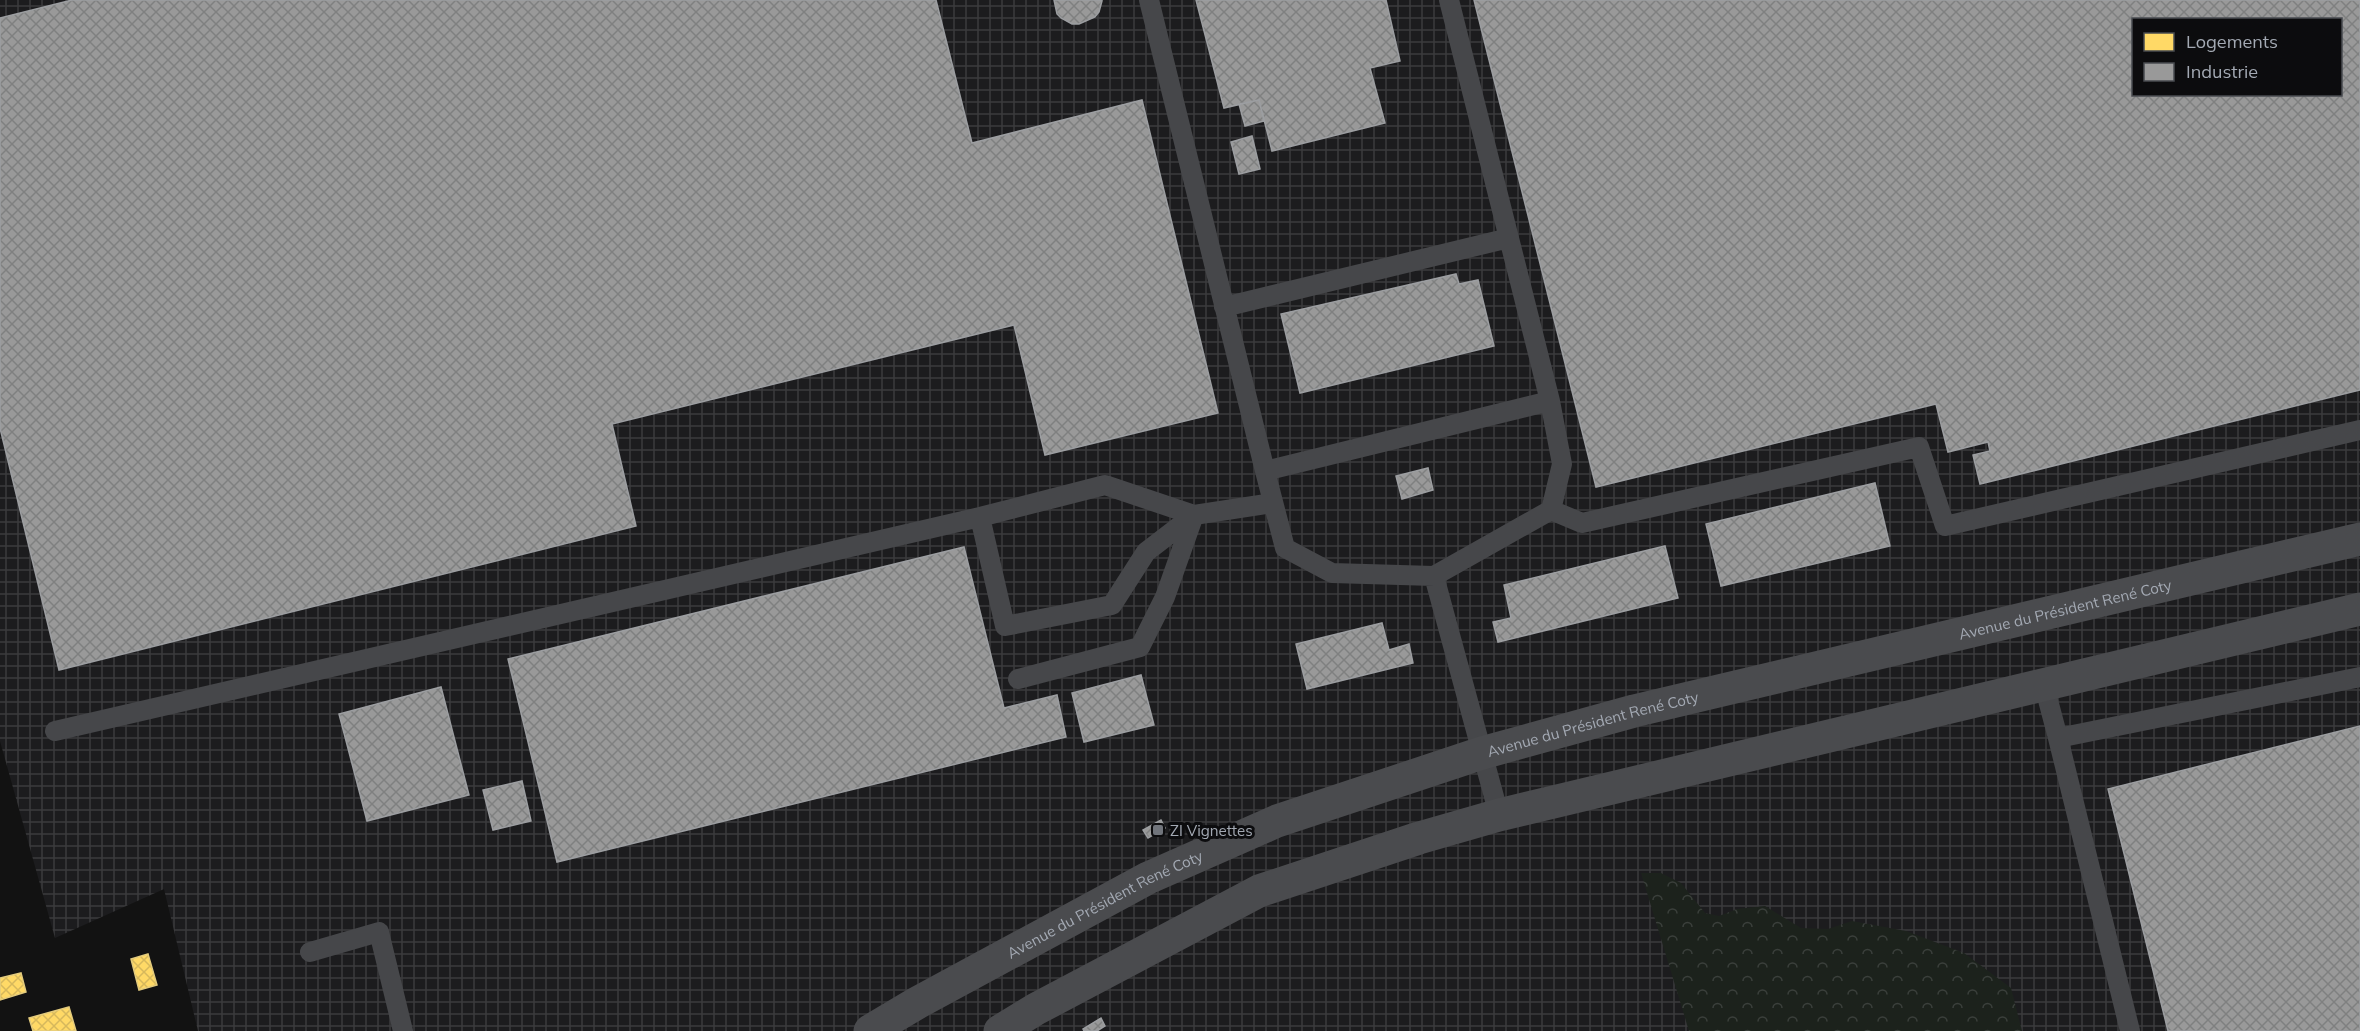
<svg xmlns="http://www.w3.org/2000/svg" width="2360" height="1031" viewBox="0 0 2360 1031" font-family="Mulish,sans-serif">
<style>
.industrial{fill:url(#industrial-grid);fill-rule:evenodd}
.forest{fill:url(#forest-crowns)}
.homes{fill:url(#homes-cross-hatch);stroke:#e3cb7d;stroke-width:1.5}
.industry{fill:url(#industry-cross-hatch);stroke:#9c9ea1;stroke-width:1.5;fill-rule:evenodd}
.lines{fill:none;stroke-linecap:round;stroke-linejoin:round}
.service{stroke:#46474a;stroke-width:20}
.secondary{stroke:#4a4b4e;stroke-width:33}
.poi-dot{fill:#70747b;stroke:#0c0c0e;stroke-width:2}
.labels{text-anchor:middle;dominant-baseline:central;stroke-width:6;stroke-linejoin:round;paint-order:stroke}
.street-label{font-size:15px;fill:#a3a9b3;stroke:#0c0c0e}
.poi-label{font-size:15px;fill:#a3a9b3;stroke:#0c0c0e;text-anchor:start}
</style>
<defs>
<pattern id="industrial-grid" width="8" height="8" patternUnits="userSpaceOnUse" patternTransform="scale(1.5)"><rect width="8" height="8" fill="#1c1c1e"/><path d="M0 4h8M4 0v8" fill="none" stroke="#3a3a3c"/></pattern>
<pattern id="forest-crowns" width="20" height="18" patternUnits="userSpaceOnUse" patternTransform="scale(1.5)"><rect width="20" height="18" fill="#1c221c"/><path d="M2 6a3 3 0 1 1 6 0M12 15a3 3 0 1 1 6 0" fill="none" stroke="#3a3f3b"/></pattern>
<pattern id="homes-cross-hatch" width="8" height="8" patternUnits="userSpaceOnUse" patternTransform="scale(1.5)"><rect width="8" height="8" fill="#ffd966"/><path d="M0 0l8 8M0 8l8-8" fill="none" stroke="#d6b85c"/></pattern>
<pattern id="industry-cross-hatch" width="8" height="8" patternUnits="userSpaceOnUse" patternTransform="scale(1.5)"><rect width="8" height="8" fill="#999"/><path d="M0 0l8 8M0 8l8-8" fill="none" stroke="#7f8080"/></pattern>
</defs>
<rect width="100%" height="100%" fill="#121212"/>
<path class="industrial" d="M0 0H2360V1031H198L164 889 55 938 0 741ZM2134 20H2340V94H2134Z"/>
<path class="forest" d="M1641 873H1661L1681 883 1705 913 1719 916 1737 909 1765 906 1801 928 1828 929 1852 921 1906 931 1964 953 2011 988 2022 1031H1689Z"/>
<path class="homes" d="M148 954 157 985 139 990 131 959Z
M21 973 26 992 0 1000V978Z
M69 1007 76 1031H33L29 1018Z"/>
<path class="industry" d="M72 0H936L972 143 1142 100 1218 413 1045 455 1014 325 612 424 636 526 59 670 0 428V18Z
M1054 0H1102V1L1099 12 1095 17 1079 24H1072L1061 18 1057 14Z
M1196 0H1386L1400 61 1370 68 1385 123 1272 151 1259 100 1224 108Z
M1474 0H2360V390L1980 484 1973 455 1990 451 1988 442 1948 452 1936 404 1596 487ZM2134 20H2340V94H2134Z
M1259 100 1264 121 1245 126 1239 104Z
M1252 136 1260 169 1239 174 1231 142Z
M1456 274 1459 284 1478 280 1494 346 1300 393 1281 314Z
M1428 468 1433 490 1402 499 1396 476Z
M1875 483 1890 546 1721 586 1706 524Z
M1665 546 1678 598 1498 642 1493 622 1511 618 1504 585Z
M964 547 1004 708 1057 695 1066 737 557 862 508 659Z
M1382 623 1389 650 1409 644 1413 663 1307 689 1296 644Z
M1141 675 1154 725 1084 742 1072 693Z
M441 687 469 795 367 821 339 714Z
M2360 726V1031H2168L2108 789Z
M522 781 531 821 493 830 483 790Z
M1161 820 1165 828 1148 838 1143 830Z
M1101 1018 1105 1026 1097 1031H1084L1083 1029Z"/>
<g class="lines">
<path class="service" d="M1149 0 1265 471
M1449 0 1550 401
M1224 307 1509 238
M1551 510 1582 523 1919 447 1945 526 2360 430
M980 517 1005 626 1112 605 1146 552 1194 515
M1434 576 1332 573 1285 548 1265 471 1550 401 1562 464 1551 510 1434 576 1499 815
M1018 679 1140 647 1165 597 1194 515
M2044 685 2058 738
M55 731 980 517 1105 485 1194 515 1273 503
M310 952 379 932 403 1031
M2130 1031 2058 738 2360 677"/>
<g class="secondary">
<path id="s1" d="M870 1031 917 1003 1148 878 1277 821 1482 753 1634 711 2360 539"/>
<path d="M1000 1031 1036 1009 1259 891 1419 838 1499 815 2360 609"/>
</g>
</g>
<rect class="poi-dot" x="1152" y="824" width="12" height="12" rx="3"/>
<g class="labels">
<g class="street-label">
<text stroke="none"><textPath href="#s1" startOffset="1275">Avenue du Président René Coty</textPath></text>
<text stroke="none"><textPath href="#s1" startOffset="789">Avenue du Président René Coty</textPath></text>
<text stroke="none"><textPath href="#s1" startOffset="267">Avenue du Président René Coty</textPath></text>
</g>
<g class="poi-label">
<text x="1170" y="830">ZI Vignettes</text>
</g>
</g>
<rect x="2132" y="18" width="210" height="78" fill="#0c0c0e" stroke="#484b50" stroke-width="1.5"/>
<rect x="2144" y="33" width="30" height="18" fill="#ffd966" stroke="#484b50" stroke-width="1.5"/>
<text x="2186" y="48" font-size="18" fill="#a3a9b3">Logements</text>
<rect x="2144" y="63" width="30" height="18" fill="#999999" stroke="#484b50" stroke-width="1.5"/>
<text x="2186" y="78" font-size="18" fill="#a3a9b3">Industrie</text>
</svg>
